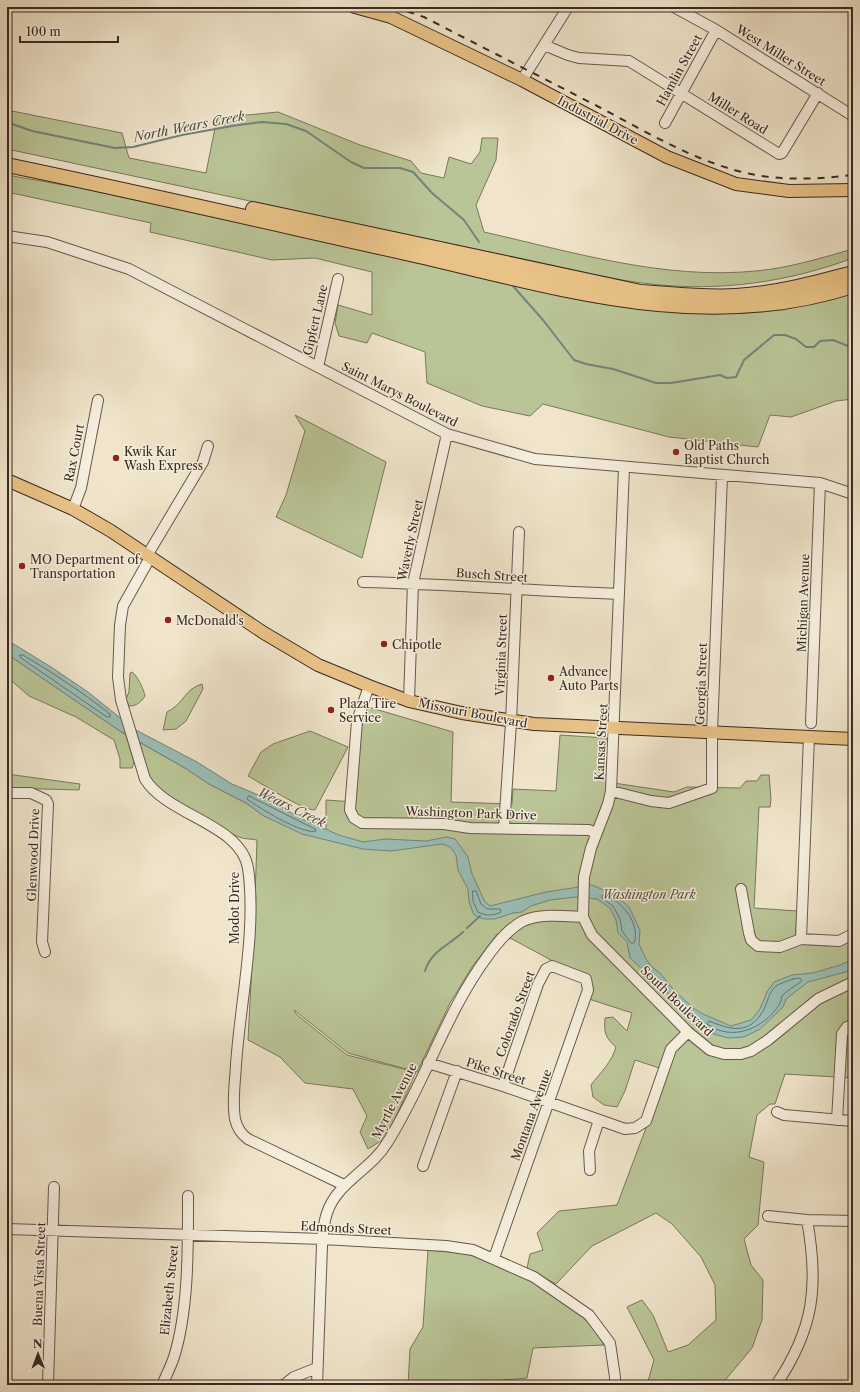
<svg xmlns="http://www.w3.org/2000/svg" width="860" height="1392" viewBox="0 0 860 1392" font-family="'Libre Caslon Text',serif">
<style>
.green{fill:#bac597;stroke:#7a775c}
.water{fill:#9abfb7;stroke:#74837b}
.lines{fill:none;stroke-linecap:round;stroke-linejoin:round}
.shore{stroke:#6a746c;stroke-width:1}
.stream{stroke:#74837b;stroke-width:2}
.minor-casing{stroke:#68584c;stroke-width:12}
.major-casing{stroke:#3a2921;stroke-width:14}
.highway-casing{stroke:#3a2921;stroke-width:16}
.minor{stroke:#f5eedd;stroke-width:10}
.major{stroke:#e8c286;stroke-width:12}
.highway{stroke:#e8c286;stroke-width:14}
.rail{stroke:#3a2921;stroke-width:2;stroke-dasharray:7 7;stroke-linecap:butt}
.poi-dot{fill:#8f2418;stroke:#f5eedd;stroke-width:1.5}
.labels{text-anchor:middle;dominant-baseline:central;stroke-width:3;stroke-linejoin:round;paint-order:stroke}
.street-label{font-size:12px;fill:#3a2921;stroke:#f5eedd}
.poi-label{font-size:12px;fill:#3a2921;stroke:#f5eedd;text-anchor:start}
.park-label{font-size:12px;font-style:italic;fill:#5a503e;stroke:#f5eedd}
.water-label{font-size:13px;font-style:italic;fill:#524e46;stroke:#f5eedd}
</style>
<rect width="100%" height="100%" fill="#f0e5cb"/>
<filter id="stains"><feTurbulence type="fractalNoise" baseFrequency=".005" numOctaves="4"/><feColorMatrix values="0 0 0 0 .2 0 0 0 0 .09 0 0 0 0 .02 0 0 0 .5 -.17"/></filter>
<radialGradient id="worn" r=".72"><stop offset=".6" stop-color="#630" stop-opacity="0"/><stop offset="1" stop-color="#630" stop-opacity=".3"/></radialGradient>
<path class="green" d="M7 110 122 133 129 158 206 173 217 118 278 112 360 145 411 161 421 173 444 178 449 157 471 164 480 152 482 138H498L496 160 476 205 484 232C573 252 663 280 756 271 789 268 821 258 853 249V258C789 282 720 292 651 284 631 282 611 278 591 274L7 149Z
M7 175 81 188 455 270 666 310 710 314 744 313 783 310 853 293V399L836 401 791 417 770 415 758 447 669 437 543 404 530 416 482 406 427 383 425 352 372 333 367 343 339 336 335 323 338 305 372 315V272L315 258 272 260 150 232 151 223 7 192Z
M295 415 386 462 362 558 276 517 286 495 305 431Z
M7 654 126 735 134 762 132 768H120V759L114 740 76 717 29 696 7 677Z
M132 672C137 675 144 690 145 696 141 702 137 706 129 706L126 699 129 692 130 673Z
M202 684 203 689 186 721 176 729 163 730 167 712C185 703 183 690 202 684Z
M365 706 453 732 451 802 512 804 513 789 556 791 560 735 606 738 609 740 607 782 674 792 687 787 740 788 746 781H757L761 775H769L771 799 770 807H759L754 908 797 911 796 934 800 944 826 946 842 944 853 930V1020L844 1025 836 1077 785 1074 775 1104H770L757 1115 749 1157 764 1162 758 1225 744 1239 751 1265 763 1280 762 1320 752 1348 721 1385H647L654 1360 627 1307 642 1300 653 1315 668 1352 688 1345 716 1320 715 1285 701 1257 672 1224 656 1213 592 1246 556 1284 527 1268 530 1254 543 1250 537 1233 559 1211 617 1205 646 1128 651 1122 668 1071 635 1060 625 1091 617 1107 604 1105 593 1097 591 1085C600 1073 612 1062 616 1047 605 1038 604 1032 605 1018L613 1017 627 1031 632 1013 589 999 590 983 550 963 551 960 512 939 497 934 472 967 450 1003 417 1072 348 1053 294 1010 296 1014 347 1055 416 1072 387 1137 368 1149 360 1132 367 1116 353 1089 305 1083 280 1057 248 1040 254 927 257 840C252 839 246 839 242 838 223 832 165 797 153 783 145 772 143 755 139 742L185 768 209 784 246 803 264 816 326 839V800L354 802 360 723Z
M310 731 348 747 315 810C302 810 261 783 248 776L261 752 273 744Z
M7 774 80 784 79 790 7 788Z
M853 1028V1078L843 1077 846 1036 849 1030Z
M428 1250C443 1252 459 1252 474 1256 485 1259 497 1265 507 1270 545 1287 584 1308 604 1345L533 1348 527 1378 468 1383V1385H408L410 1349 423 1327Z"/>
<path class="water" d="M7 640 51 667 88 692 134 729 197 762 232 784 268 799 300 818 339 835 363 842 385 839 426 841 447 837 455 839 468 857 472 874 485 902 490 906 546 892 592 885 615 895 629 907 640 930 639 944 646 959 652 967 660 973 673 989 693 1008 703 1014 731 1026 751 1020 760 1009 767 992 774 982 792 975 813 973 840 965 853 959V970L808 982 786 999 783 1007 760 1029 744 1037 728 1038 714 1034 694 1021 685 1009 630 958 627 942 618 933 616 920 610 908 597 899 576 897 550 900 531 906 522 912 513 913 495 919H483L474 915 469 902 468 889 458 870 456 855 450 847 442 844 391 851 363 849 302 834 264 816 246 803 209 784 185 768 117 729 7 654Z"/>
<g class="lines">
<path class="shore" d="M20 655H23C53 673 82 692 110 714V717H107L21 658Z
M249 796 315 829 316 831C303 835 259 808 247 799Z
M473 891H476L481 904 487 909H500L501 912C493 916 486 916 478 912L473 901Z
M603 895C621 899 641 924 634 943H631L622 931 620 919 613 906 602 898Z
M793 979 800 978 802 981C796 986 787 990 782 996 781 999 781 1003 779 1005 763 1029 732 1042 707 1024L709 1021C731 1030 749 1035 763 1011 768 1003 768 993 776 986 780 983 788 981 793 979Z"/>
<path class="stream" d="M7 122 32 131 115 148 133 147 182 135 232 126 262 122 286 124 306 131 351 162 364 168H400L413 172 432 193 464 220 479 242
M513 286 543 320 574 360 586 364 613 369 656 383H671L720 375 727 378 736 377 744 360 774 335H785L796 339 806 347H814L820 341 833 340 853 348
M467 928 480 916
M425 971C431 951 448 946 463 932"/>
<defs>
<path id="minor" d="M674 7 716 30 853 116
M544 45 568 55 579 58 629 61 779 154 782 153 818 93
M522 80 568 7
M665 123 716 30
M7 236 47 242 129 269 447 434 535 459 820 483 853 494
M318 367 338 279
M624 468 611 791 608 804 591 848 584 877 583 917 592 935 688 1032 710 1050 724 1054H741L751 1051 768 1040 818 999 853 982
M73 509 81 488 98 400
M148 554 203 462 208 446
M151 556 123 606 120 625 118 677 121 700 145 779C168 816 241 824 248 868 257 930 240 1003 236 1065 235 1083 232 1101 235 1119 237 1128 241 1134 248 1139L344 1185
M363 582C448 584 534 591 619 594
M369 686 357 721 350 810 354 818 362 823 444 824 470 828 589 830 596 833
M409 701 413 583 447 434
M811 723 820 483
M611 791 651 801 669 803 712 788V732L722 476
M7 793H31L46 800 48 804 42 942 45 952
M504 828 511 722 519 532
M741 889 749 933 751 940 758 946 780 947 801 939 839 941 853 934
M801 939 809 737
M428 1063 503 1086 625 1129 635 1128 646 1121 671 1049 688 1032
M777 1112 784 1115 853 1121
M837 1120 842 1034 847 1027 853 1025
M423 1166 457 1071
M590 1170 589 1151 599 1120
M768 1216 807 1220 853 1221
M7 1229 323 1239 446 1246 473 1250 534 1277 589 1315 610 1343 615 1377V1385
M494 1258 588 990 586 979 552 966 546 969 538 984 503 1086
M48 1385 54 1187
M162 1385C166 1376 171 1366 174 1357 189 1309 188 1245 188 1196
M284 1385 294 1377 317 1368
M317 1385C318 1348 320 1310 321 1273 322 1254 321 1231 327 1213 337 1182 371 1170 387 1143 425 1083 445 1014 487 957 497 943 508 929 523 921 541 913 564 916 583 917
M776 1385C814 1329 819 1286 807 1220"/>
<path id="major" d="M355 7 391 17 522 80 667 157 736 184 789 191 853 190
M7 480 73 509 111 531 264 633 318 665 369 686 409 701 462 713 534 724 853 739"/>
<path id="highway" d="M7 165C137 192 267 222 397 251 550 285 697 336 853 286
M253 209 641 292C673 294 704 298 736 296 775 294 815 283 853 273"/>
</defs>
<use href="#minor" class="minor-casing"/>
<use href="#major" class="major-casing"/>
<use href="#highway" class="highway-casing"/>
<use href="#minor" class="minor"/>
<use href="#major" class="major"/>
<use href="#highway" class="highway"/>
<path class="rail" d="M394 7 424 17C482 47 541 77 599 107 647 132 697 163 751 174 785 181 818 179 853 175"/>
</g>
<g class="poi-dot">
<circle cx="676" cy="452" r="4"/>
<circle cx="116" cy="458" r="4"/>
<circle cx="22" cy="566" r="4"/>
<circle cx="168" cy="620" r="4"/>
<circle cx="384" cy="644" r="4"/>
<circle cx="551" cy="678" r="4"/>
<circle cx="331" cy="710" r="4"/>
</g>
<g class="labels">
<g class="street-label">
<text transform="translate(781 55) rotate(32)">West Miller Street</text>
<text transform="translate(679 70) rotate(-61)">Hamlin Street</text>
<text transform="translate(738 113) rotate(32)">Miller Road</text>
<text transform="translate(598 120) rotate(28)">Industrial Drive</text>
<text transform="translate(315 320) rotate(-77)">Gipfert Lane</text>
<text transform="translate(400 394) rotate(27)">Saint Marys Boulevard</text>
<text transform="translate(74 453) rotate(-79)">Rax Court</text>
<text transform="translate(410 540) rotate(-78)">Waverly Street</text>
<text transform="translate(492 575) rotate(4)">Busch Street</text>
<text transform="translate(803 603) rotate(-88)">Michigan Avenue</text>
<text transform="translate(501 655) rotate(-88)">Virginia Street</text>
<text transform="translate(701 684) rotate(-88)">Georgia Street</text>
<text transform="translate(473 713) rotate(11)">Missouri Boulevard</text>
<text transform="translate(601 742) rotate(-87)">Kansas Street</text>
<text transform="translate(471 813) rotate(2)">Washington Park Drive</text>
<text transform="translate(33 855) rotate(-88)">Glenwood Drive</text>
<text transform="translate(234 908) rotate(-90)">Modot Drive</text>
<text transform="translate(677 1001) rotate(44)">South Boulevard</text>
<text transform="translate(515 1014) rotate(-70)">Colorado Street</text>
<text transform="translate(496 1071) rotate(18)">Pike Street</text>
<text transform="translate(394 1101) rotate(-63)">Myrtle Avenue</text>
<text transform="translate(531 1115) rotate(-70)">Montana Avenue</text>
<text transform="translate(346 1228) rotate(3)">Edmonds Street</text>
<text transform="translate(39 1274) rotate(-88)">Buena Vista Street</text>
<text transform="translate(169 1290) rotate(-84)">Elizabeth Street</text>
</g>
<g class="poi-label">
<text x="684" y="445">Old Paths<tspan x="684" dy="14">Baptist Church</tspan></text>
<text x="124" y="451">Kwik Kar<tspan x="124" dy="14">Wash Express</tspan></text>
<text x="30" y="559">MO Department of<tspan x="30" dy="14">Transportation</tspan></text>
<text x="176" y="620">McDonald's</text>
<text x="392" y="644">Chipotle</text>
<text x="559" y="671">Advance<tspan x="559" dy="14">Auto Parts</tspan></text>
<text x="339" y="703">Plaza Tire<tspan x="339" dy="14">Service</tspan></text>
</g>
<g class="park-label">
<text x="649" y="894">Washington Park</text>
</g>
<g class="water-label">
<text transform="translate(189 126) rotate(-11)">North Wears Creek</text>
<text transform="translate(292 807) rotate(26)">Wears Creek</text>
</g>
</g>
<rect width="860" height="1392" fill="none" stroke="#f0e5cb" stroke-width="24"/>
<rect x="8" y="8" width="844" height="1376" fill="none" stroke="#3a2921" stroke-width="2"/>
<rect x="12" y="12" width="836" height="1368" fill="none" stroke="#3a2921"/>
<g transform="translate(38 1354) rotate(359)" stroke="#f5eedd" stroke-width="3" paint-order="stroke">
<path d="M0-3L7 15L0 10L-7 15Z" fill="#3a2921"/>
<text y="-6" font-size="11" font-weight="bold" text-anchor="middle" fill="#3a2921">N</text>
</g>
<path d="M20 36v6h98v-6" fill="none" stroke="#3a2921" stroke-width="2"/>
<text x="26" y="36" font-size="12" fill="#3a2921" stroke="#f5eedd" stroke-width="3" paint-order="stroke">100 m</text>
<rect width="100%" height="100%" filter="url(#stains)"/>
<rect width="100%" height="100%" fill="url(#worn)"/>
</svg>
